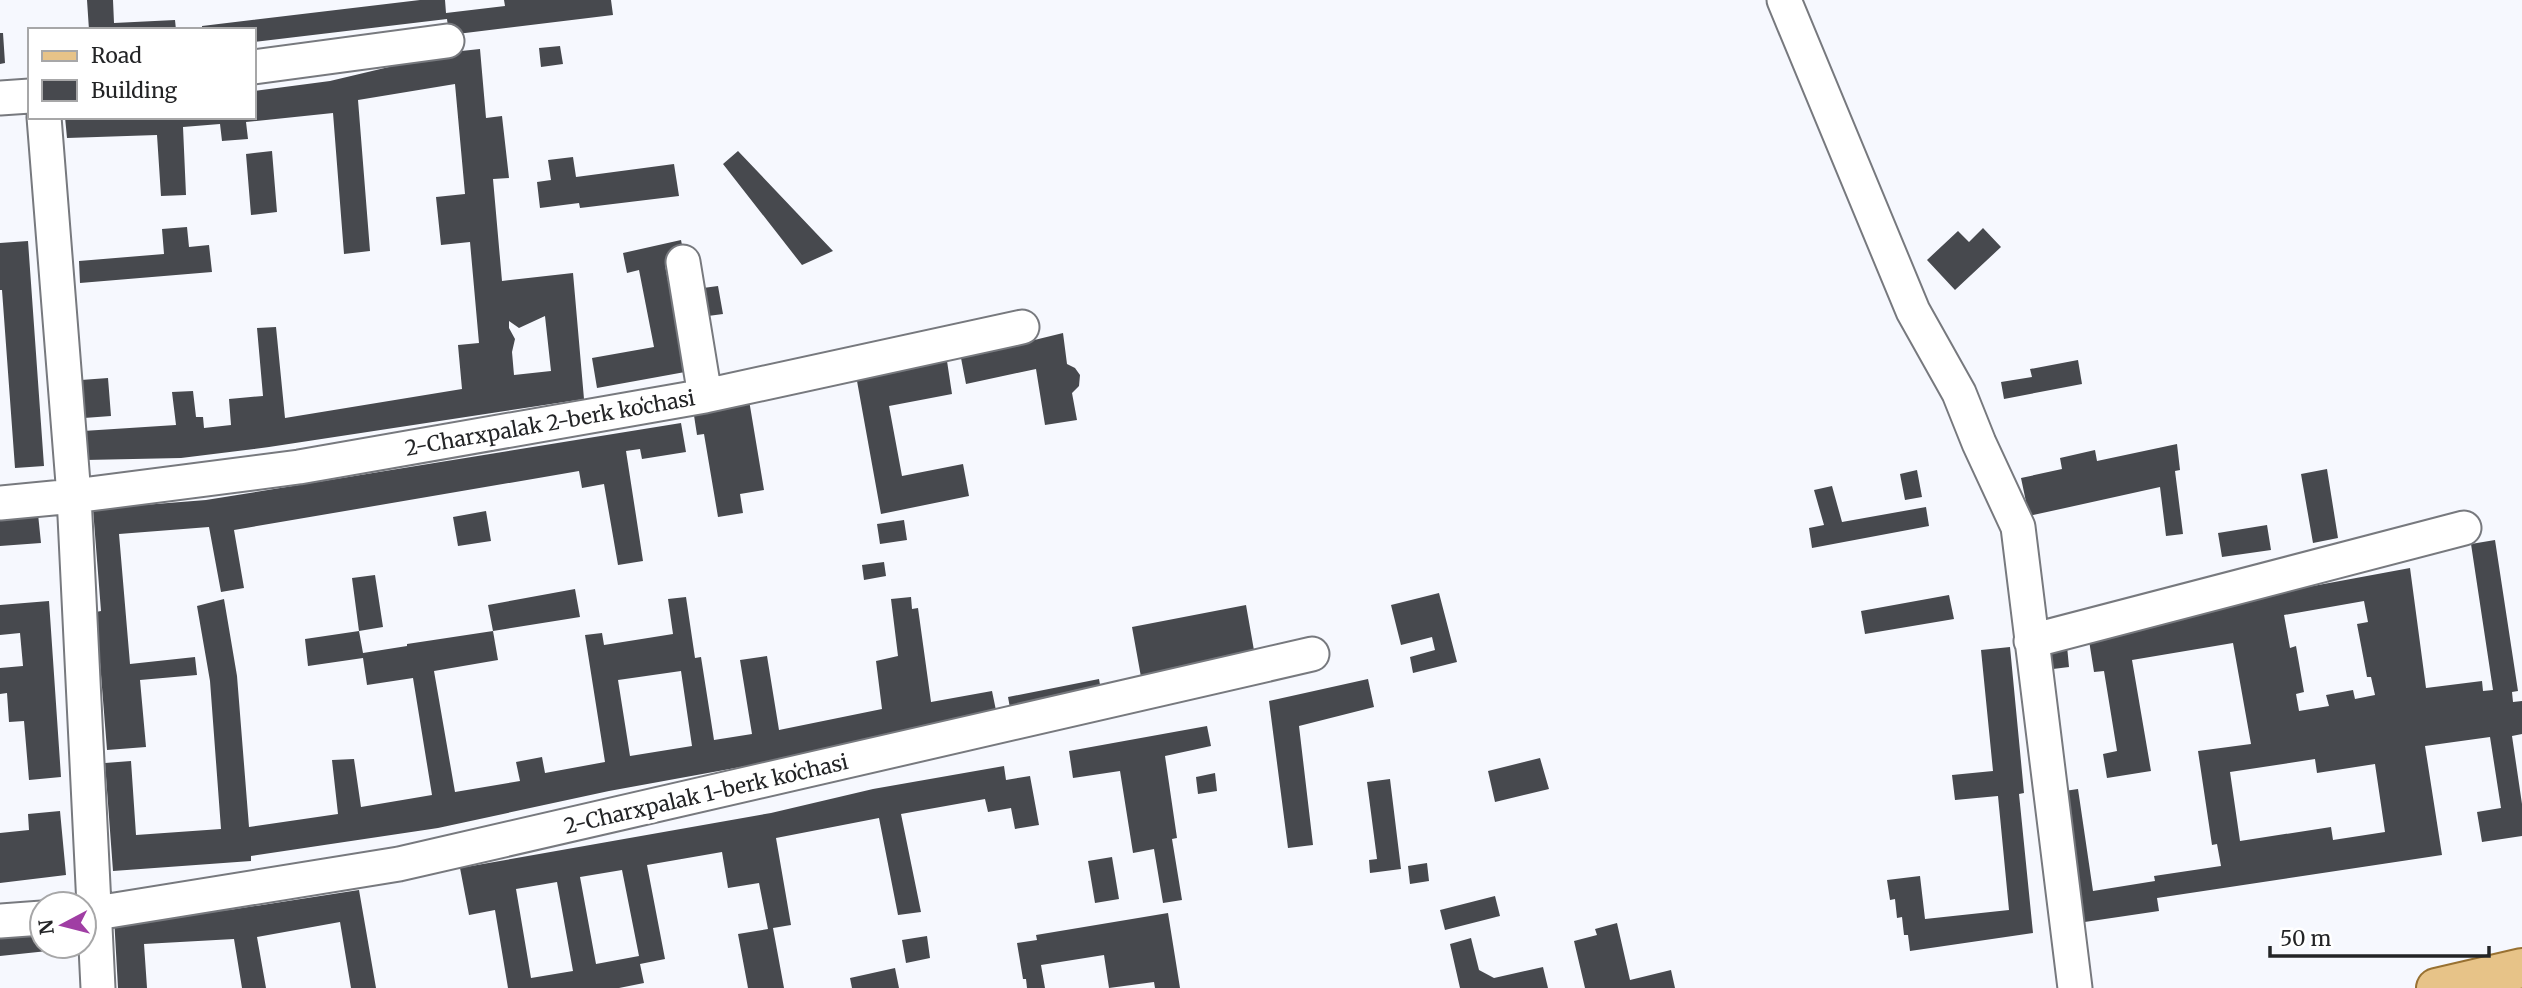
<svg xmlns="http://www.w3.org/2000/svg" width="2522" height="988" viewBox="0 0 2522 988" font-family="Merriweather,serif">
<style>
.building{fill:#47494e;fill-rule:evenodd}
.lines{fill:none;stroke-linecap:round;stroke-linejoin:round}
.minor-casing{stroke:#77797e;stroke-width:37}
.major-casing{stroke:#987132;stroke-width:42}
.minor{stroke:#fff;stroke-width:33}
.major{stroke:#e7c388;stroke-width:38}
.labels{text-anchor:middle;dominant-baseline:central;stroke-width:7;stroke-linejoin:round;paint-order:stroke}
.street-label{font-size:21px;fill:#232426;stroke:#fff}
</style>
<rect width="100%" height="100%" fill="#f6f8fe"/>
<path class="building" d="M87 0H113L114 23 175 20 176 30H89Z
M420 0H445L446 13 505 6 504 0H611L613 15 449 35 447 19 254 42V30H202V26Z
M0 33H3L5 63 0 64Z
M560 46 563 64 541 67 539 48Z
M480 49 486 118 502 116 509 178 493 179 502 281 573 273 584 399 269 447 181 458 85 460 83 431 176 425 172 392 193 391 196 417H203L204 428 231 425 229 399 263 396 257 328 276 327 285 418 462 389 458 345 479 343 470 242 441 245 436 197 465 194 455 84 358 100 370 251 344 254 333 113 246 122 248 139 222 141 220 124 183 127 186 195 161 196 157 135 67 138 65 117H254V91L330 81 452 52ZM545 316 551 371 514 375 512 352 515 339 509 328V321L519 328Z
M272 151 277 212 251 215 246 154Z
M738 151 833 251 802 265 723 164Z
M573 157 576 177 674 164 679 196 580 208 579 203 540 208 537 182 551 180 548 160Z
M187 227 189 247 209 245 212 272 80 283 79 261 164 254 162 229Z
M1983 228 2001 247 1955 290 1927 260 1958 231 1969 242Z
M681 240 685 260 665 265 685 372 597 388 592 358 654 347 639 270 627 273 623 253Z
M28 241 44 466 15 468 2 290H0V243Z
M718 286 723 314 693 318 688 290Z
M1063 333 1067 364 1075 368 1080 375 1079 386 1072 393 1077 420 1045 425 1036 369 966 384 961 358Z
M2078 360 2082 384 2004 399 2001 382 2032 377 2030 369Z
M947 361 952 394 889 406 902 476 963 464 969 496 881 514 857 381Z
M108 378 111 416 84 418 81 380Z
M749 400 764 490 740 494 743 513 718 517 704 434 697 435 693 409Z
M681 423 686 452 642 459 640 449 626 451 643 561 618 565 604 484 582 488 579 471 234 530 244 588 221 592 209 527 119 534 130 664 195 657 197 675 140 680 146 747 107 750 96 612 101 611 93 509 206 500Z
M2177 444 2180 470 2175 471 2183 534 2166 536 2160 487 2029 516 2021 478 2062 469 2060 458 2095 450 2097 461Z
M2327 469 2338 538 2313 543 2301 474Z
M1917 470 1922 497 1905 500 1900 474Z
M1832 486 1842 522 1926 507 1929 526 1812 548 1809 528 1824 525 1814 490Z
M486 511 491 541 458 546 453 517Z
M38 514 41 543 0 546V517Z
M904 520 907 540 880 544 877 524Z
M2267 525 2271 550 2222 557 2218 533Z
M2495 540 2518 691 2512 692 2513 702 2522 701V734L2512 736 2522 804V836L2482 842 2477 812 2501 808 2490 737 2425 746 2442 855 2157 898 2159 911 2071 924 2051 793 2078 789 2093 891 2155 881 2154 876 2221 866 2217 844 2212 845 2198 751 2251 744 2233 643 2132 660 2151 771 2107 778 2103 754 2117 751 2104 671 2094 672 2087 628 2410 568 2426 688 2482 681 2483 691 2493 690 2471 544ZM2364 601 2368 622 2357 624 2367 677H2371L2375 695 2355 699 2353 690 2326 695 2329 706 2299 711 2296 694 2304 692 2296 646 2290 648 2284 615ZM2315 759 2317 773 2375 764 2385 832 2333 840 2331 827 2240 841 2230 772Z
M884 562 886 576 864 580 862 565Z
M375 575 383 627 359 631 363 653 407 646V644L493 631 498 660 434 671 455 792 520 781 516 762 542 757 545 773 605 762 585 635 602 633 604 645 673 634 668 599 686 597 695 658 701 657 714 740 752 734 740 660 767 656 779 730 882 709 876 661 898 656 891 599 911 597 912 609 918 608 931 702 992 691 998 720 609 791 438 828 251 856V861L113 871 105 763 131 761 136 835 221 829 210 681 197 606 224 599 237 676 249 827 338 814 332 760 354 759 361 807 432 795 413 678 367 685 363 658 308 666 305 639 359 631 352 578ZM681 671 692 746 630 756 618 680Z
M575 589 580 617 493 631 488 605Z
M1439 593 1457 662 1413 673 1410 657 1435 650 1432 637 1401 645 1391 605Z
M1949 595 1954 619 1865 634 1861 611Z
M49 601 61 777 29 780 24 721 9 722 7 693 0 694V668L23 666 20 633 0 635V605Z
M1246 605 1255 656 1141 677 1132 627Z
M2067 646 2069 667 2045 670 2043 649Z
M2010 647 2024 793 2019 794 2033 933 1910 951 1908 935H1904L1902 917 1897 918 1895 899 1890 900 1887 880 1920 876 1925 919 2009 910 1998 796 1955 800 1952 775 1993 771 1981 650Z
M1099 679 1103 701 1012 719 1008 697Z
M1368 679 1374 707 1299 726 1313 845 1288 848 1269 701Z
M1207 726 1211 746 1165 756 1177 838 1172 839 1182 900 1163 903 1154 849 1133 853 1120 771 1073 778 1069 751Z
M1540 758 1549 789 1495 802 1488 771Z
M1004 766 1006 780 1030 776 1039 825 1015 829 1011 808 988 812 985 799 901 814 921 912 898 915 879 818 776 838 791 925 773 928 784 988H748L738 934 768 929 759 883 728 888 722 852 647 865 665 959 640 964 644 983 619 988H508L495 910 469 915 460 868 771 813 873 789ZM622 870 639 956 596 964 580 877ZM557 882 573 971 531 978 516 889Z
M1215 773 1217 791 1198 794 1196 777Z
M1390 779 1401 869 1370 873 1369 860 1377 859 1367 782Z
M60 811 66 875 0 883V833L29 830 28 814Z
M1112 857 1119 899 1095 903 1088 861Z
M1427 863 1429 881 1410 884 1408 866Z
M359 890 376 988H351L340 922 257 937 266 988H242L234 939 144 944 147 988H118L114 917 229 910Z
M1495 896 1500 916 1445 930 1440 910Z
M1168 913 1180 988H1155L1154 982 1109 988 1104 955 1041 965 1045 988H1027L1026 979H1023L1017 943 1037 940 1036 935Z
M1617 923 1630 980 1671 970 1675 988H1585L1574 941 1597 935 1595 929Z
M42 928V946L76 948 0 956V933Z
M927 936 930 958 906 963 902 940Z
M1471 938 1479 970 1494 978 1543 967 1548 988H1460L1450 944Z
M895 968 899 988H852L850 978Z"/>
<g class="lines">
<defs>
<path id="minor" d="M1784 0 1913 311 1959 393 1979 443 2018 527 2075 988
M254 67 447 41
M0 98 30 96
M44 117 74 496 98 988
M683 262 705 396
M0 503 74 496 299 467 705 396 1022 327
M2031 641 2464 528
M84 915 399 864 1312 654
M0 921 42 918"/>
<path id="major" d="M2436 988 2522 968"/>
</defs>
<use href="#minor" class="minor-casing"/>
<use href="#major" class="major-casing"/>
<use href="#minor" class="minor"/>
<use href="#major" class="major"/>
</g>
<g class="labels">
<g class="street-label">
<text transform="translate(550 423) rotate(-10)">2-Charxpalak 2-berk koʻchasi</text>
<text transform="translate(706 794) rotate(-13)">2-Charxpalak 1-berk koʻchasi</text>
</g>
</g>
<rect x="28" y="28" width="228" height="91" fill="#ffffff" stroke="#a7a7a8" stroke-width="2"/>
<rect x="42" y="51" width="35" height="10" fill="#e7c388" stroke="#a7a7a8" stroke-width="2"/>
<text x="91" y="63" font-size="21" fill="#232426">Road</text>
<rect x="42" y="80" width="35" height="21" fill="#47494e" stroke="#a7a7a8" stroke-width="2"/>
<text x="91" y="98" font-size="21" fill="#232426">Building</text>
<g transform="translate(63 925) rotate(263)"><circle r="33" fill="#ffffff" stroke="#a7a7a8" stroke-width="2"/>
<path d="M0-5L12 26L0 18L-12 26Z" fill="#a03ea4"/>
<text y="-10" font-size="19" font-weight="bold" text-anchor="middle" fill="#232426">N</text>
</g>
<path d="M2270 946v10h219v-10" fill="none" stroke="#232426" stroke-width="3.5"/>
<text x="2280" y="946" font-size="21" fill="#232426" stroke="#ffffff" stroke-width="5" paint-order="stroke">50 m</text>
</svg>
